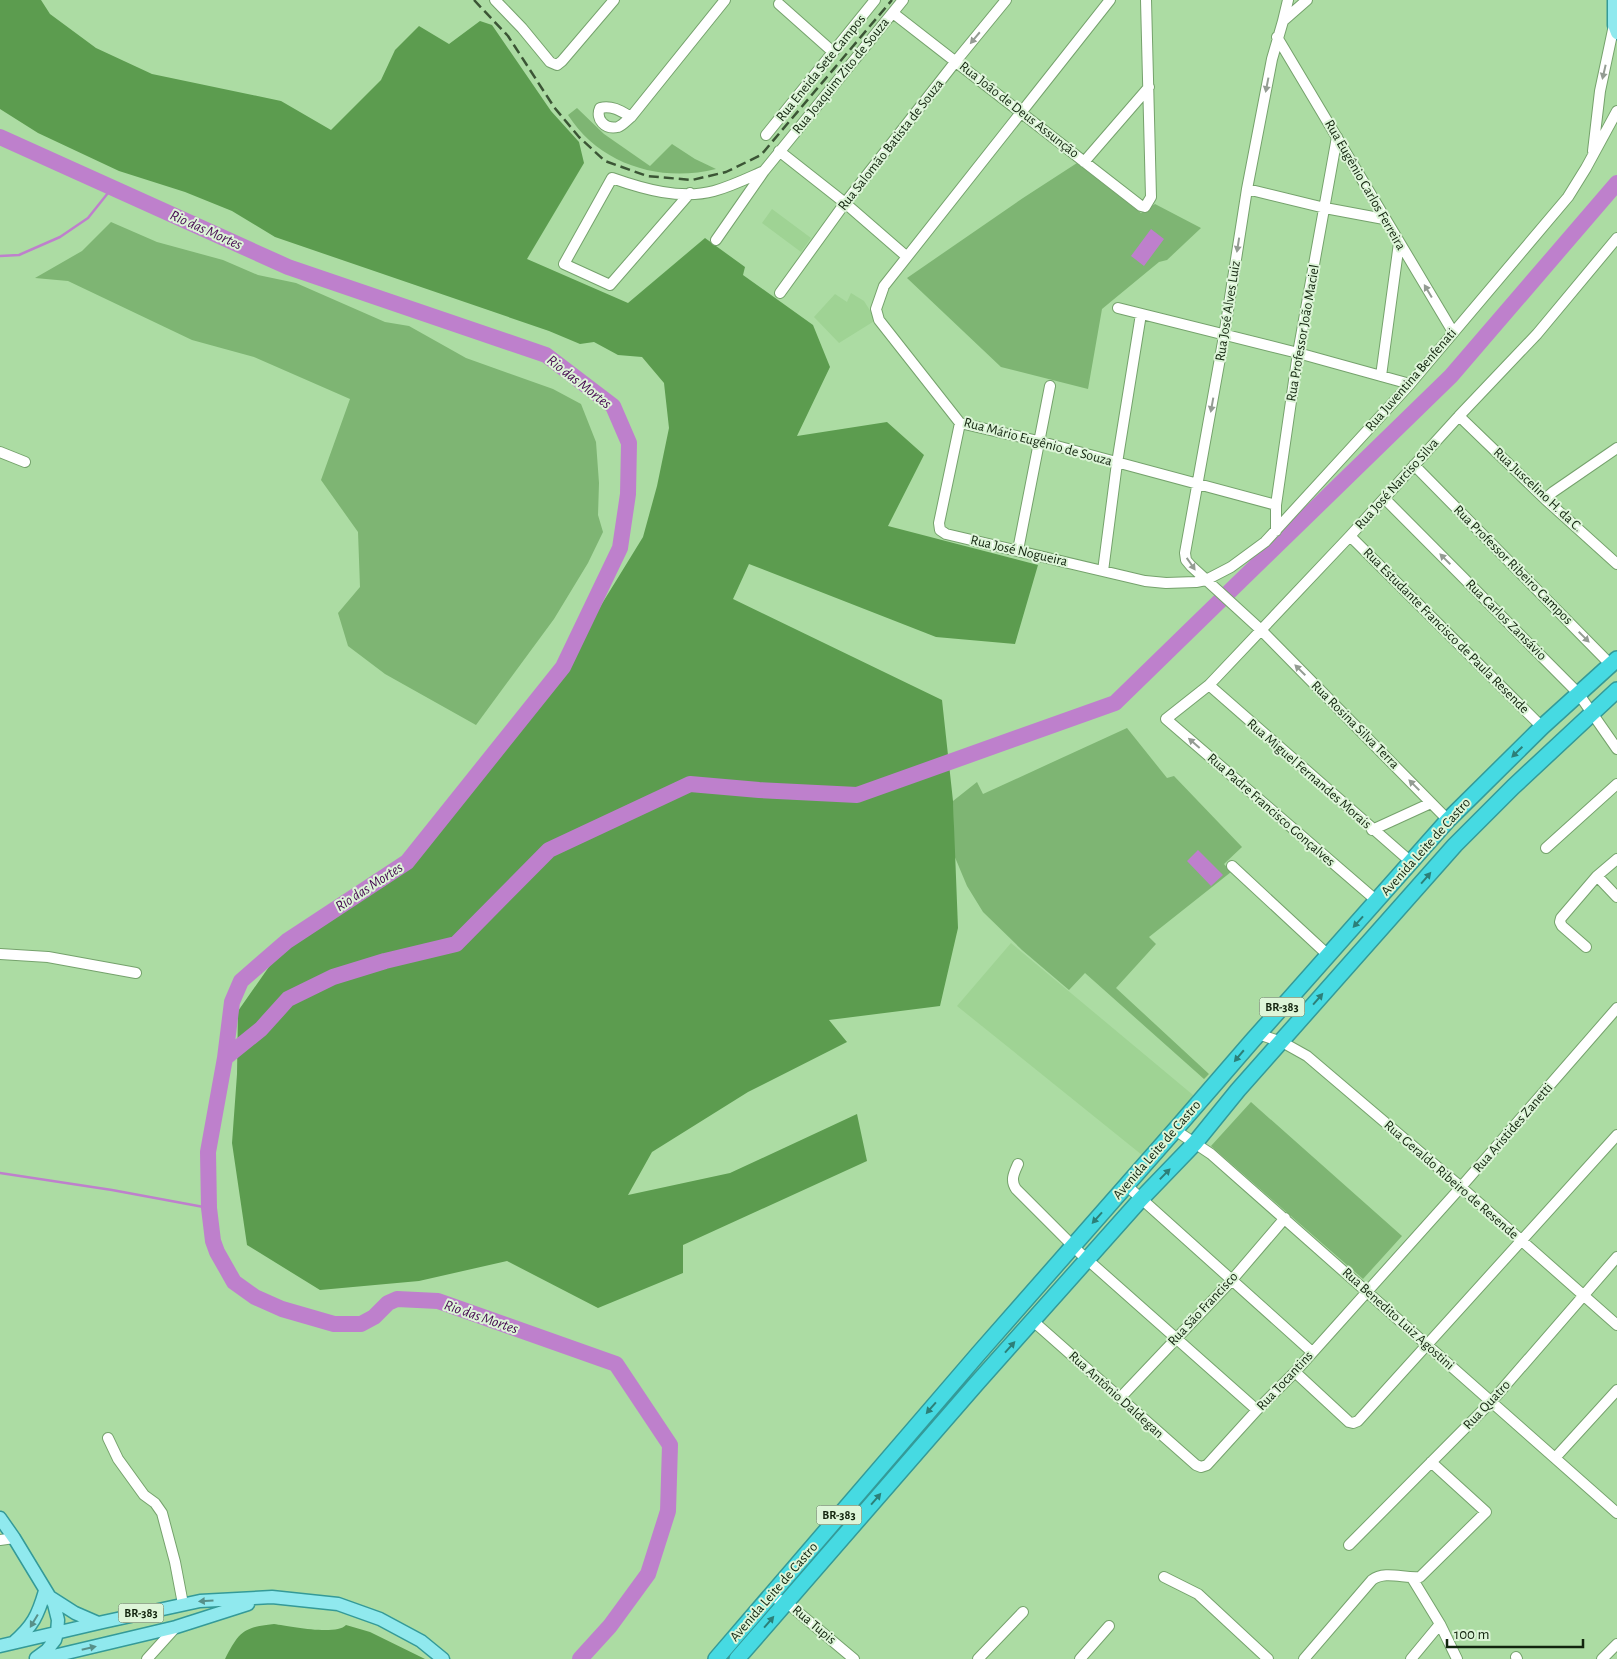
<svg xmlns="http://www.w3.org/2000/svg" width="1617" height="1659" viewBox="0 0 1617 1659" font-family="'Alegreya Sans',sans-serif">
<style>
.built{fill:#9fd394}
.green{fill:#7eb573}
.forest{fill:#5c9c4f}
.water{fill:#be80cc}
.lines{fill:none;stroke-linecap:round;stroke-linejoin:round}
.stream{stroke:#be80cc;stroke-width:2.5}
.river{stroke:#be80cc;stroke-width:16}
.minor-casing{stroke:#75a26c;stroke-width:12}
.major-casing{stroke:#349a98;stroke-width:15}
.highway-casing{stroke:#349a98;stroke-width:18}
.minor{stroke:#fff;stroke-width:10}
.major{stroke:#90e9ee;stroke-width:12}
.highway{stroke:#46dae2;stroke-width:15}
.rail{stroke:#3b5535;stroke-width:2.5;stroke-dasharray:10 5;stroke-linecap:butt}
.oneway{fill:#949c93}
.oneway2{fill:#2c7f78}
.oneway3{fill:#579089}
.labels{text-anchor:middle;dominant-baseline:central;stroke-width:4;stroke-linejoin:round;paint-order:stroke}
.shield{fill:#ddf5d8;stroke:#4f634b;stroke-width:1}
.shield-label{font-size:12px;font-weight:bold;fill:#12240e}
.street-label{font-size:14px;fill:#12240e;stroke:#ddf5d8}
.water-label{font-size:15px;font-style:italic;fill:#450850;stroke:#ddf5d8}
</style>
<rect width="100%" height="100%" fill="#acdca3"/>
<path class="built" d="M772 209 811 238 801 252 762 223Z
M851 293 864 301 876 320 839 343 814 317 835 294 847 302Z
M1011 943 1199 1100 1147 1159 957 1006Z"/>
<path class="green" d="M577 108 604 134 650 166 672 144 695 159 716 169C661 183 600 165 568 115Z
M1077 163 1141 213 1155 204 1201 228 1167 260 1159 262 1102 309 1088 389 1001 367 907 278 1023 198Z
M111 222 157 242 223 260 258 275 296 283 385 322 409 326 466 358 553 389 581 404 596 442 599 483 598 515 603 532 588 563 554 619 476 725 385 674 348 646 338 613 360 587 358 532 321 480 350 399 254 357 192 340 68 281 35 278 82 251Z
M1127 728 1167 778 1174 776 1242 847 1224 864 1231 872 1149 937 1156 944 1116 988 1209 1074 1204 1079 1085 973 1069 990 1022 950 983 912 967 886 954 855 953 801 977 782 983 794Z
M1251 1102 1402 1236 1363 1279 1211 1146Z"/>
<path class="forest" d="M0 0H41L50 14 96 48 152 74 281 101 331 130 381 80 395 50 419 26 449 44 480 21 492 25 551 111 579 142 584 163 527 259 628 303 705 238 745 267 743 275 813 325 830 367 797 436 887 422 924 455 888 526 1038 565 1015 644 936 637 749 564 733 599 942 700 953 801 958 928 940 1006 829 1020 847 1042 748 1092 652 1152 628 1195 730 1173 857 1114 867 1161 683 1245V1273L598 1308 507 1261 419 1281 320 1290 247 1245 232 1143 237 1074 238 1011 287 941 407 862 563 667 643 537 657 486 669 428 664 383 642 357 618 355 594 342 580 344 549 331 275 237 232 211 185 192 119 171 38 133 0 109Z
M274 1624C289 1626 336 1636 346 1625L370 1632 425 1659H225C239 1632 243 1627 274 1624Z"/>
<path class="water" d="M1151 229 1164 239 1144 266 1131 256Z
M1198 850 1223 875 1211 886 1187 861Z"/>
<g class="lines">
<path class="stream" d="M0 256 19 255 60 237 88 218 112 188
M0 1173 112 1190 209 1208"/>
<path class="river" d="M0 137 288 267 546 355 613 406 629 443 628 494 620 548 563 667 407 862 287 941 241 981 232 1002 225 1058 208 1152 209 1208 213 1241 217 1252 234 1282 255 1297 282 1309 334 1324H361L374 1317 388 1303 397 1299 438 1301 616 1364 670 1445 668 1511 648 1574 610 1626 580 1659
M225 1058 261 1029 288 999 333 977 385 961 456 944 549 850 690 784 759 790 857 795 1115 703 1451 376 1617 183"/>
<defs>
<path id="minor" d="M495 0 522 28 550 62 557 65 562 61 614 0
M1110 0 884 286 876 309 879 320 960 423 1038 441 1276 505
M1288 0 1283 21 1307 0
M779 4 833 52
M893 13 1141 206 1145 207 1151 197 1146 0
M1283 21 1272 59 1247 189 1224 336 1185 553 1186 560 1191 566 1261 630 1448 820
M1277 37 1453 332
M631 117C621 111 612 105 600 108 595 119 605 130 618 127 623 125 627 120 631 117L725 0
M766 135 875 0
M779 151 845 203 906 256
M1593 151 1600 91 1614 25
M1084 162 1149 87
M1247 189 1325 208 1384 219
M690 193 610 285 564 264 612 178C643 189 681 200 714 191 732 186 748 178 764 171L903 0
M716 240 764 171
M780 293 845 203 956 61 1006 0
M1118 308 1298 353 1410 384
M1381 376 1399 243
M1459 416 1545 499 1617 564
M960 423 939 523 940 530 946 534 1145 581 1166 583 1196 582 1206 580 1231 567 1265 542 1410 384 1568 197 1586 168 1617 111
M0 452 25 462
M1414 465 1611 665
M1385 499 1578 693 1617 749
M1545 499 1553 492 1617 448
M1276 531V505L1298 353 1337 137
M1350 536 1542 727
M1018 550 1050 386
M1103 571 1117 463 1141 314
M1209 685 1411 862
M1372 830 1431 803
M1546 848 1617 784
M1232 866 1328 955
M1597 876 1617 897
M1377 901 1166 719 1209 685 1350 536 1459 416 1537 334 1617 238
M1586 947 1562 926 1560 922 1561 918 1597 876 1617 859
M0 954 48 957 136 973
M1258 1034 1282 1042 1307 1056 1461 1187 1617 1325
M1175 1130 1211 1154 1617 1513
M1018 1164C1014 1173 1010 1180 1016 1189L1081 1254 1257 1410
M1126 1185 1312 1352
M1033 1321 1196 1465 1201 1467 1207 1465 1257 1410 1295 1372 1461 1187 1617 1008
M1295 1372 1349 1422 1353 1423 1358 1421 1617 1135
M1120 1398 1231 1281 1285 1218
M108 1438 118 1459 144 1495 155 1503 162 1513 175 1562 183 1604
M1555 1458 1617 1390
M0 1540 14 1538
M1349 1545 1491 1402 1617 1257
M1164 1577 1198 1594 1268 1659
M1412 1578 1440 1624 1457 1659
M772 1594 777 1599 786 1602 854 1659
M1516 1657 1517 1659
M147 1659 176 1627
M978 1659 1023 1612
M1080 1659 1109 1626
M1304 1659 1372 1580C1385 1570 1405 1579 1420 1577L1486 1512 1431 1462
M1411 1659 1440 1624
M1602 1659 1617 1644"/>
<path id="major" d="M1614 0V25L1617 33
M0 1518 14 1538 54 1604 58 1620 57 1633 55 1640 47 1650 36 1658
M50 1597 75 1613 98 1623
M13 1643C33 1626 38 1615 45 1591
M0 1646 103 1622 200 1601 272 1597 338 1604 380 1619 421 1641 443 1659
M41 1659 176 1627 248 1604"/>
<path id="highway" d="M716 1659 979 1353 1175 1130 1252 1041 1448 820 1542 727 1617 659
M737 1659 977 1383 1141 1199 1195 1143 1238 1090 1455 845 1513 787 1617 690"/>
</defs>
<use href="#minor" class="minor-casing"/>
<use href="#major" class="major-casing"/>
<use href="#highway" class="highway-casing"/>
<use href="#minor" class="minor"/>
<use href="#major" class="major"/>
<use href="#highway" class="highway"/>
<path class="rail" d="M474 0 508 36 554 107 579 137 605 161 647 176 692 180 726 172 761 155 892 0"/>
</g>
<defs><path id="oneway-solid" d="M-6-.8H1V-3.2L6.5 0L1 3.2V.8H-6Z" transform="scale(1.25)"/></defs>
<g class="oneway">
<use href="#oneway-solid" transform="translate(975 38) rotate(130)"/>
<use href="#oneway-solid" transform="translate(1604 72) rotate(103)"/>
<use href="#oneway-solid" transform="translate(1267 85) rotate(101)"/>
<use href="#oneway-solid" transform="translate(1238 245) rotate(99)"/>
<use href="#oneway-solid" transform="translate(1428 291) rotate(-121)"/>
<use href="#oneway-solid" transform="translate(1212 405) rotate(100)"/>
<use href="#oneway-solid" transform="translate(1445 559) rotate(-135)"/>
<use href="#oneway-solid" transform="translate(1191 564) rotate(55)"/>
<use href="#oneway-solid" transform="translate(1584 637) rotate(45)"/>
<use href="#oneway-solid" transform="translate(1300 670) rotate(-135)"/>
<use href="#oneway-solid" transform="translate(1194 743) rotate(-139)"/>
<use href="#oneway-solid" transform="translate(1414 785) rotate(-135)"/>
</g>
<g class="oneway2">
<use href="#oneway-solid" transform="translate(1517 752) rotate(136)"/>
<use href="#oneway-solid" transform="translate(1426 878) rotate(-49)"/>
<use href="#oneway-solid" transform="translate(1358 922) rotate(132)"/>
<use href="#oneway-solid" transform="translate(1318 999) rotate(-49)"/>
<use href="#oneway-solid" transform="translate(1239 1056) rotate(130)"/>
<use href="#oneway-solid" transform="translate(1165 1174) rotate(-46)"/>
<use href="#oneway-solid" transform="translate(1097 1218) rotate(132)"/>
<use href="#oneway-solid" transform="translate(1010 1347) rotate(-48)"/>
<use href="#oneway-solid" transform="translate(931 1408) rotate(131)"/>
<use href="#oneway-solid" transform="translate(876 1499) rotate(-49)"/>
<use href="#oneway-solid" transform="translate(769 1622) rotate(-49)"/>
</g>
<g class="oneway3">
<use href="#oneway-solid" transform="translate(206 1601) rotate(176)"/>
<use href="#oneway-solid" transform="translate(34 1621) rotate(121)"/>
<use href="#oneway-solid" transform="translate(89 1648) rotate(-13)"/>
</g>
<g class="labels">
<g class="shield">
<rect x="1259.5" y="997.5" width="45" height="19" rx="4"/>
<rect x="816.5" y="1505.5" width="45" height="19" rx="4"/>
<rect x="118.5" y="1603.5" width="45" height="19" rx="4"/>
</g>
<g class="shield-label">
<text x="1282" y="1007">BR-383</text>
<text x="839" y="1515">BR-383</text>
<text x="141" y="1613">BR-383</text>
</g>
<g class="street-label">
<text transform="translate(821 68) rotate(-51)">Rua Eneida Sete Campos</text>
<text transform="translate(841 76) rotate(-51)">Rua Joaquim Zito de Souza</text>
<text transform="translate(1019 110) rotate(38)">Rua João de Deus Assunção</text>
<text transform="translate(891 145) rotate(-52)">Rua Salomão Batista de Souza</text>
<text transform="translate(1365 185) rotate(60)">Rua Eugênio Carlos Ferreira</text>
<text transform="translate(1228 311) rotate(-81)">Rua José Alves Luiz</text>
<text transform="translate(1303 333) rotate(-80)">Rua Professor João Maciel</text>
<text transform="translate(1411 380) rotate(-49)">Rua Juventina Benfenati</text>
<text transform="translate(1038 442) rotate(15)">Rua Mário Eugênio de Souza</text>
<text transform="translate(1397 484) rotate(-48)">Rua José Narciso Silva</text>
<text transform="translate(1538 490) rotate(43)">Rua Juscelino H. da C.</text>
<text transform="translate(1019 551) rotate(13)">Rua José Nogueira</text>
<text transform="translate(1513 565) rotate(45)">Rua Professor Ribeiro Campos</text>
<text transform="translate(1506 620) rotate(45)">Rua Carlos Zansávio</text>
<text transform="translate(1446 631) rotate(45)">Rua Estudante Francisco de Paula Resende</text>
<text transform="translate(1355 725) rotate(45)">Rua Rosina Silva Terra</text>
<text transform="translate(1309 774) rotate(41)">Rua Miguel Fernandes Morais</text>
<text transform="translate(1271 810) rotate(41)">Rua Padre Francisco Gonçalves</text>
<text transform="translate(1426 847) rotate(-48)">Avenida Leite de Castro</text>
<text transform="translate(1513 1128) rotate(-49)">Rua Aristides Zanetti</text>
<text transform="translate(1157 1150) rotate(-49)">Avenida Leite de Castro</text>
<text transform="translate(1451 1180) rotate(41)">Rua Geraldo Ribeiro de Resende</text>
<text transform="translate(1203 1309) rotate(-47)">Rua São Francisco</text>
<text transform="translate(1398 1319) rotate(42)">Rua Benedito Luiz Agostini</text>
<text transform="translate(1285 1381) rotate(-47)">Rua Tocantins</text>
<text transform="translate(1116 1395) rotate(42)">Rua Antônio Daldegan</text>
<text transform="translate(1487 1405) rotate(-47)">Rua Quatro</text>
<text transform="translate(774 1592) rotate(-49)">Avenida Leite de Castro</text>
<text transform="translate(814 1625) rotate(40)">Rua Tupis</text>
</g>
<g class="water-label">
<text transform="translate(206 230) rotate(24)">Rio das Mortes</text>
<text transform="translate(579 382) rotate(38)">Rio das Mortes</text>
<text transform="translate(369 887) rotate(-33)">Rio das Mortes</text>
<text transform="translate(481 1317) rotate(19)">Rio das Mortes</text>
</g>
</g>
<path d="M1447 1639v8h136v-8" fill="none" stroke="#12240e" stroke-width="2.5"/>
<text x="1454" y="1639" font-size="15" fill="#12240e" stroke="#ddf5d8" stroke-width="4" paint-order="stroke">100 m</text>
</svg>
